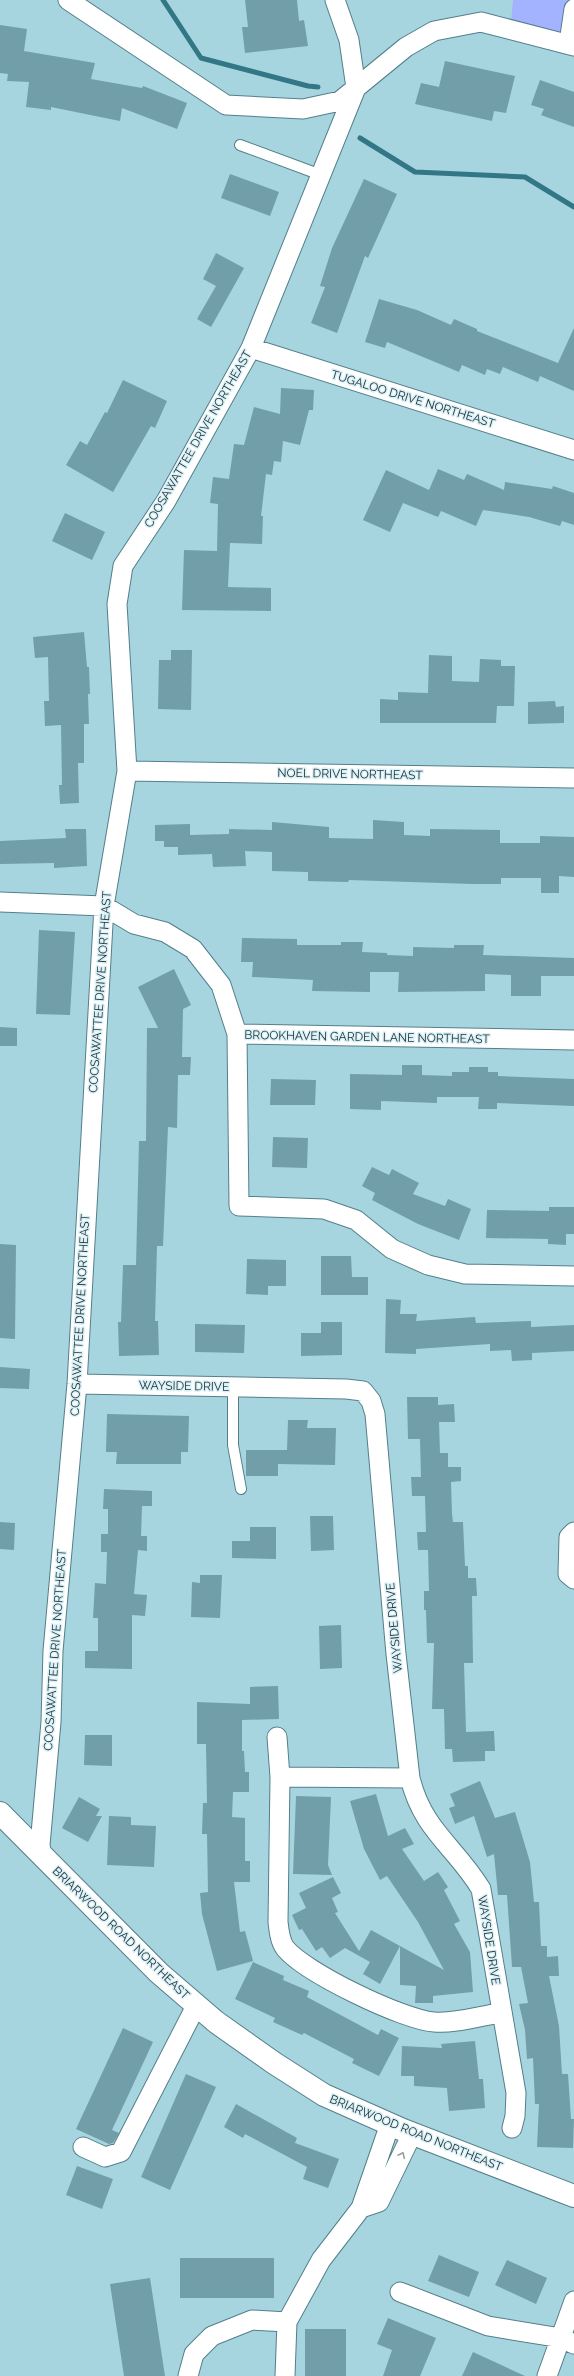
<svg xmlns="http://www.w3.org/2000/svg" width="574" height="2376" viewBox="0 0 574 2376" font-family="Raleway,sans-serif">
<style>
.green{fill:#a3b3ff}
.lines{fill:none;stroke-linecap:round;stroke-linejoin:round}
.stream{stroke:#337787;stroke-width:5}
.building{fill:#719ea9}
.lane-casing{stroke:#537f8a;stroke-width:12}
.street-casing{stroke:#537f8a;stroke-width:21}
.secondary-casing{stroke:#537f8a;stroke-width:24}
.lane{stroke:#fff;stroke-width:10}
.street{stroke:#fff;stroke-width:19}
.secondary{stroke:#fff;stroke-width:22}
.oneway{stroke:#98a0a3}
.labels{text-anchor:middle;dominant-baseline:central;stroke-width:3;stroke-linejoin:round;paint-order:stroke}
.street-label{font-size:12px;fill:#1a2d32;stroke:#daf1f7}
</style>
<rect width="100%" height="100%" fill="#a6d5e0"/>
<path class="green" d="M513 0H568L564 35 511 22Z"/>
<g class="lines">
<path class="stream" d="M163 0 201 58 308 86 318 87
M360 138 415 172 525 177 574 207"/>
</g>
<path class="building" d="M245 0H297L299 21 304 20 308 46 245 53 242 27H248Z
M0 25 27 29 24 51 95 63 91 79 142 88 143 86 187 103 177 129 122 108 120 121 51 107V110L26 107 29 82 7 81 8 74 0 73Z
M445 61 515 76 506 113 494 111 492 121 415 104 421 83 439 87Z
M540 80 574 92V127L541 115 544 109 531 105Z
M230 174 279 192 270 216 221 198Z
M364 179 397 194 368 258 365 256 337 333 311 323 325 287 320 286 332 248Z
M216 253 244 268 211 327 197 319 216 286 203 279Z
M379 299 417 310 451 325 454 319 477 329V331L558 363 574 328V391L540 376 538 382 503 367 500 374 487 369 485 375 462 365 459 372 387 342 385 348 365 342Z
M123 380 167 401 155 428 151 426 113 492 66 465 80 441 87 445 105 412 107 413Z
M281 388 314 390 313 410H309L300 445 283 441 281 462 274 461 272 475 266 474 261 516H263L262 544 230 543 228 587 271 588V611L182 610 184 550 217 551 218 504 210 503 213 477 229 479 234 444 244 445 254 407 280 414Z
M438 469 464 480 467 474 504 490 505 482 552 489 553 486 574 493V525L562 521 560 526 529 517 483 510 476 526 441 511 438 517 403 503 390 532 363 520 386 470 429 490Z
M65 513 105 532 92 560 52 541Z
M84 632 87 667H89L90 694H88L89 724H84V763H78L79 803 60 804 59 785H62L61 725 45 726 44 701H49L48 657 35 658 33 637Z
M171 650H192L191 710 158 709 159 660H171Z
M429 655 452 656V681L479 682 480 659 501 660V666H515L514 706H497L496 723H380V699L398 700V692L428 693Z
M555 701 556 707 564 706V723L528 724V702Z
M373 820 404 822V835L430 836V829L500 830V843H540V836L574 837V877L559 876V893H541V878H501V884H472L349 880 348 882 308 881V872L272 871V852L245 851 246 866 213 867 212 854 178 855V847H164V841H155V825L190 824V835L229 834V829L272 830V822L329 827V838L373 839Z
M65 829H86L87 866 54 868V863L0 864V841L66 838Z
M39 930 75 932 70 1015 36 1014Z
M242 938 297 939V945H341V942H363L362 952 387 953V955L413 956V947L454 948V945H484L483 955 574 958V976H541V996H511V975L485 974V991L398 992 399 972H370V992L312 991 313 980 252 977 253 962H241Z
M174 969 191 1005 183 1009 182 1057H191L190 1075H178L177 1128 168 1127 163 1246H157L155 1321H158L159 1355 119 1356 118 1322H121L123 1265H136L139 1141H146L147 1028H158L138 987Z
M0 1027 17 1028V1046H0Z
M402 1065H422V1075L452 1076V1072H469V1067H488V1072H498V1076L574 1079V1106L497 1103V1109H478L479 1097H437V1103L381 1101V1110L350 1109V1074L402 1075Z
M271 1079 316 1080 315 1105H270Z
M273 1137 308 1138 307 1168 272 1167Z
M372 1167 389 1175 392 1169 419 1183 413 1194 445 1206 448 1199 471 1209 459 1240 418 1224 372 1200 375 1193 362 1186Z
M549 1207H574V1234H566V1245L548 1244V1239L486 1238 487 1210 549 1211Z
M0 1244 16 1245 15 1339 0 1338Z
M321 1256H351L352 1277H368V1295H321Z
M247 1259 286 1260V1286H268V1295L246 1294Z
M386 1299 401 1300 400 1314H417L416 1321 475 1317 476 1323 531 1321V1327L574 1325V1351L532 1353V1360L512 1361 511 1350 490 1351V1344L416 1349V1354L385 1353Z
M321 1322H342V1355L301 1356V1333H321Z
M195 1324 245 1325 244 1353 195 1352Z
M0 1367 30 1369 29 1389 0 1388Z
M407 1397H438V1405L454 1404 455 1422H439L440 1453H448V1467H461V1481L451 1482 452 1514 453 1522H463L465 1566H468V1578H476L477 1596H472L473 1663H464L466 1732 494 1731 495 1751H485V1761L453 1762 452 1749H445L444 1709H432L434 1643H427L426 1610H424V1591H429L428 1550H418L417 1532H426L425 1496H412L411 1477H421L420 1439H408Z
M107 1414 189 1416 188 1452H181V1464H116L117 1452H106Z
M288 1420H308L307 1428H336L335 1465 278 1464V1476H246V1450H287Z
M104 1489 152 1491V1506H142L141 1536H147V1551L138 1550 134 1594 147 1595 145 1616 132 1615V1669L85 1668V1651H98V1618H93L95 1583 106 1584 107 1552H101V1534H108V1509H103Z
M310 1516H333L334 1550 311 1551Z
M0 1522 15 1523 14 1550 0 1549Z
M250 1527H276V1559L232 1558V1541H250Z
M200 1575H222L220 1618 191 1617 192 1582 200 1583Z
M341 1625 342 1668 320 1669 319 1626Z
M278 1686 279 1719 242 1720V1751H244L245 1772H249V1792H233L232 1817 245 1818V1861H250V1882H234L240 1932 245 1931 253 1961 217 1971 202 1914 200 1893 208 1892 207 1834H202L203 1803H207L206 1744H197V1702L250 1704V1687Z
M85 1735H112V1766L84 1765Z
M480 1781 495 1818 515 1812 530 1862 534 1902H539L541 1946H547V1957L558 1956 559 1976H549L559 2026 562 2074H568L571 2119H574L573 2148 537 2147 539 2104H535L533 2058 527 2059 525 2030 519 2004 528 2003 521 1967H512L507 1895H498L494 1854 487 1857 474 1816 455 1824 449 1808 455 1806 450 1794Z
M376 1794 388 1836 405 1828 414 1844 402 1849 424 1881 438 1872 448 1887 444 1890 460 1921 454 1924 470 1952 473 1992 433 1996V2003H415L416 1986 400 1985V1946L444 1970 418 1922 387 1876 380 1880 364 1849 350 1801Z
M296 1796 331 1797 328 1865 332 1875 293 1874Z
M79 1797 100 1809 96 1816H102L88 1842 62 1828Z
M109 1816 131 1817V1825L156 1826 154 1867 107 1865Z
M333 1877 341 1893 332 1898 338 1912 335 1913 359 1951 371 1930 400 1946 380 1984 363 1974 370 1962 345 1948 330 1958 322 1947 316 1951 302 1929 299 1930 292 1915 306 1908 299 1893Z
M253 1962 284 1976 283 1980 309 1991 307 1997 378 2035 381 2029 399 2038 379 2076 352 2063 354 2059 304 2033 302 2035 273 2022 275 2018 235 1999Z
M123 2028 153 2042 112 2130 119 2133 113 2143 109 2144 76 2129Z
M475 2041 479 2079H483L485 2108 449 2111 447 2088 414 2086V2076H401L402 2046 442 2048 441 2044Z
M186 2074 216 2087 170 2190 141 2177Z
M236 2104 297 2138 295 2143 339 2159 328 2188 303 2179 307 2167 245 2134 243 2138 224 2127Z
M77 2166 113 2179 102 2209 66 2195Z
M439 2255 479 2272 469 2297 428 2281Z
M180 2258H274V2298H180Z
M507 2260 547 2278 536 2304 495 2285Z
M150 2278 165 2376H124L110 2284Z
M388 2318 436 2338 420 2376H383L392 2350 377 2344Z
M305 2329H346V2376H305Z
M473 2352 525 2376H462Z"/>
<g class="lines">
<defs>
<path id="lane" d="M240 145 321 175
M233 1386V1445L241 1489"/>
<path id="street" d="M68 0 226 105 303 109 340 101 406 47 434 31 481 22 574 46
M569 43 574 9
M251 348 574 450
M127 771 574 778
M0 902 104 906 134 924 165 932 193 949 221 985 237 1034 239 1206 324 1209 356 1220 392 1249 428 1265 465 1274 574 1276
M237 1034 574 1040
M77 1384 346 1389 363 1391 371 1401 375 1414 396 1654 410 1778C423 1831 455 1846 481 1889L516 2093 515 2116 512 2128
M574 1532 569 1537 568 1574 574 1579
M277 1737 280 1777 278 1922C279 1931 280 1941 285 1948 304 1972 403 2020 434 2022 455 2024 479 2016 500 2013
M280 1777 410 1778
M42 1856 40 1845 51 1722 53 1651 77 1384 104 906 127 771 117 604 123 566 166 501 251 348 356 88 349 40 335 0
M83 2147 105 2157 121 2152 196 2006
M361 2208 379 2202 412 2134
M400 2292 488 2326 561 2338 574 2344
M188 2376 194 2354 212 2336 252 2320 287 2322
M285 2376 287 2322 321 2260 361 2208 390 2124
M547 2376 574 2301"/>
<path id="secondary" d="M0 1813 159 1973 216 2022 274 2063 324 2095 403 2130 574 2196"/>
</defs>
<use href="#lane" class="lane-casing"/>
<use href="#street" class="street-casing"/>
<use href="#secondary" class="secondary-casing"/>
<use href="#lane" class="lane"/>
<use href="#street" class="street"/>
<use href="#secondary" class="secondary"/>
</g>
<defs><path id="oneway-chevron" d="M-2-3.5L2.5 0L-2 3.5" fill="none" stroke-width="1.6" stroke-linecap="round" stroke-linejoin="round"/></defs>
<use class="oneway" href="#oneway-chevron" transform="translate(402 2155) rotate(-64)"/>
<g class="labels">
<g class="street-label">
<text transform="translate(413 399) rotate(17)">TUGALOO DRIVE NORTHEAST</text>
<text transform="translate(198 439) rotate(-60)">COOSAWATTEE DRIVE NORTHEAST</text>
<text transform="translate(350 774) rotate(1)">NOEL DRIVE NORTHEAST</text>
<text transform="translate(100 992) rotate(-86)">COOSAWATTEE DRIVE NORTHEAST</text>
<text transform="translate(367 1037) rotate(1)">BROOKHAVEN GARDEN LANE NORTHEAST</text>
<text transform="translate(80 1315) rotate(-87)">COOSAWATTEE DRIVE NORTHEAST</text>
<text transform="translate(184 1386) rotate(1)">WAYSIDE DRIVE</text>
<text transform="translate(394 1628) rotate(-95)">WAYSIDE DRIVE</text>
<text transform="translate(55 1650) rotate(-86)">COOSAWATTEE DRIVE NORTHEAST</text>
<text transform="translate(121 1933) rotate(44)">BRIARWOOD ROAD NORTHEAST</text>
<text transform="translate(489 1940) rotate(81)">WAYSIDE DRIVE</text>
<text transform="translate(416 2133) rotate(22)">BRIARWOOD ROAD NORTHEAST</text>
</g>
</g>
</svg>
